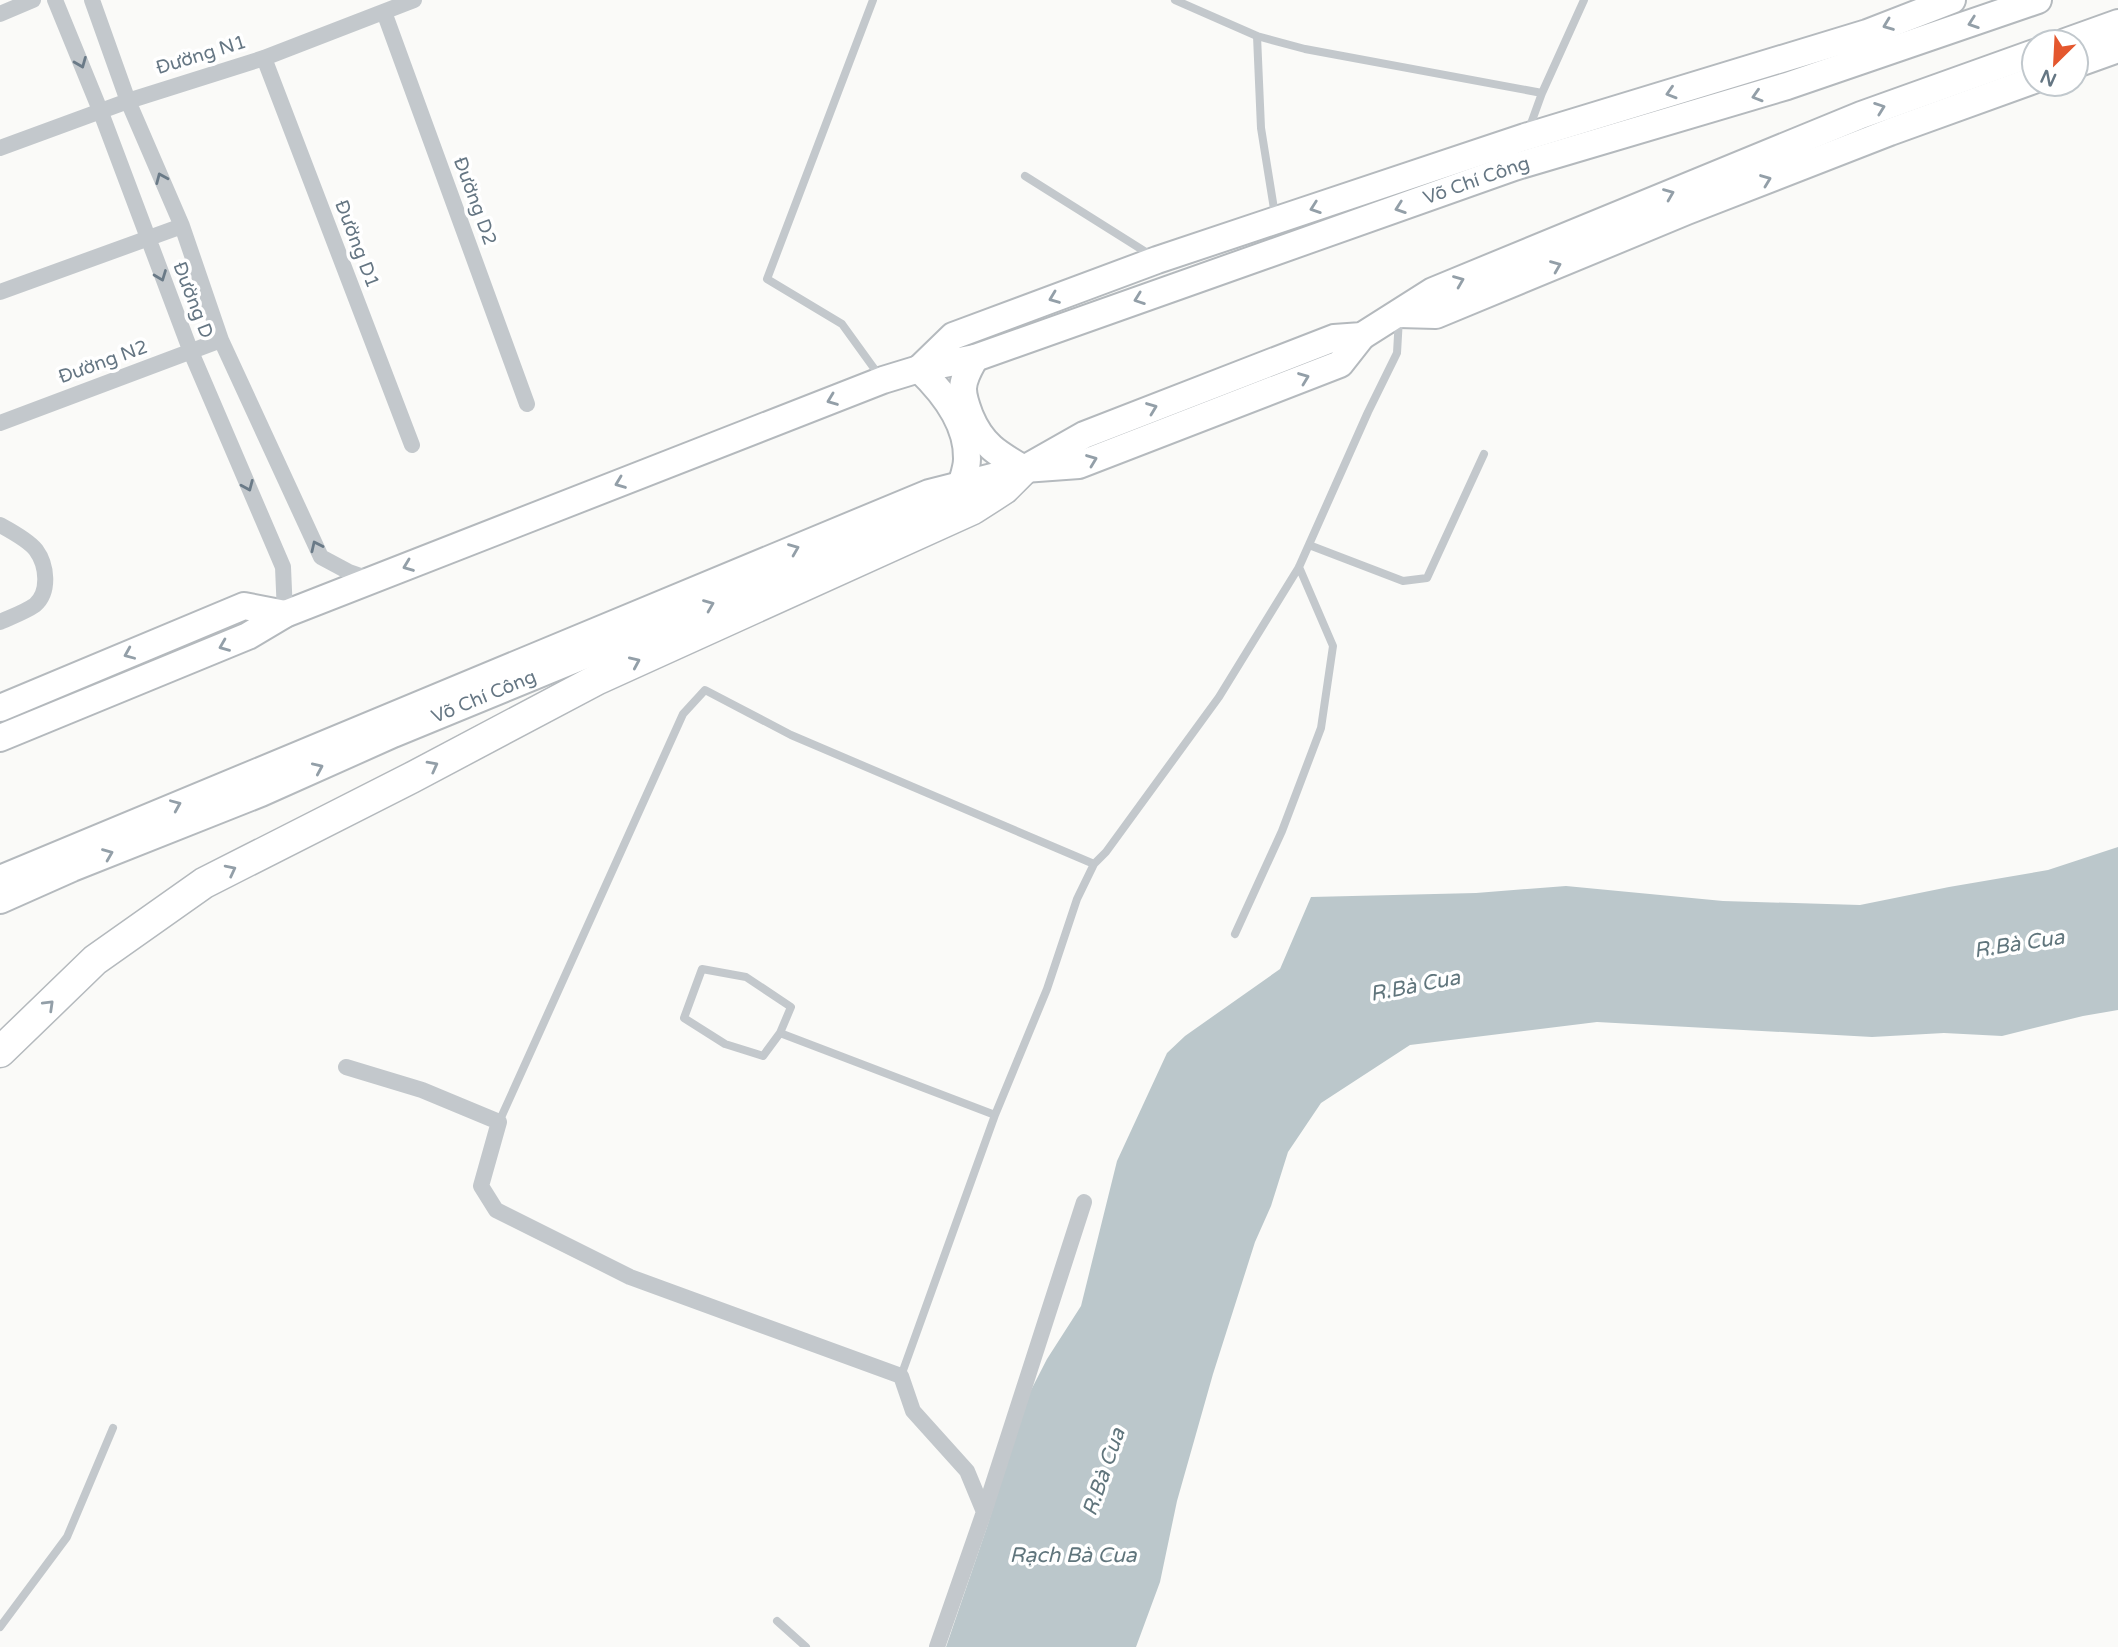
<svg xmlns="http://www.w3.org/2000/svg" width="2118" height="1647" viewBox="0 0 2118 1647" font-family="'Varela Round',sans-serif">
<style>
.water{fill:#bbc7cb}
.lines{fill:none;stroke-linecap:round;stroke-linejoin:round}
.primary-casing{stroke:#b5babe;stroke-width:30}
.trunk-casing{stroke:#b4b9bd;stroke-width:30}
.motorway-casing{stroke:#b4b9bd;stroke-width:33}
.service{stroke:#c3c8cc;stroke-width:8}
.minor{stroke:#c3c8cc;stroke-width:16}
.primary{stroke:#fff;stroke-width:26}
.trunk{stroke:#fff;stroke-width:26}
.motorway{stroke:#fff;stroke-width:30}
.oneway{stroke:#939fa8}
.oneway2{stroke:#6a7a87}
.labels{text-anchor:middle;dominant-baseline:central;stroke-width:7;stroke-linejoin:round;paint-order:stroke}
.street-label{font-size:19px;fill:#657683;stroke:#fff}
.water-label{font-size:21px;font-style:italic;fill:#60757c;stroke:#fff}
</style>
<rect width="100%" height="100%" fill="#fafaf8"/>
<path class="water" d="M2118 847V1010L2083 1016 2002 1036 1944 1033 1872 1037 1597 1022 1410 1045 1321 1103 1288 1152 1271 1206 1255 1242 1213 1374 1177 1501 1160 1582 1136 1647H946L987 1527 1028 1396 1047 1359 1081 1306 1117 1161 1167 1053 1185 1036 1280 969 1311 897 1476 893 1566 886 1723 901 1860 905 1949 887 2048 870Z"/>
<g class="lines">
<defs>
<g id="primary">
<path d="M2076 64 2118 49"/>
<path d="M1399 314 1436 315 1687 211 1890 132 2034 80"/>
<path d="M919 369 953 336 1157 260 1525 137 1867 33 1952 0"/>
<path d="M1024 469 1079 465 1340 364 1362 336"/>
<path d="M0 708 244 606 285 614"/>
<path id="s1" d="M0 900 72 868 261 793 393 734 931 513 951 500 961 486"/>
</g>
<g id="trunk">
<path d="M2065 42 2118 23"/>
<path d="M975 358C970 367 963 378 963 389 963 398 967 408 970 416 982 445 998 454 1024 469"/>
<path d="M919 369C943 392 968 424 967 459 967 468 963 478 961 486"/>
<path id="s2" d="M0 738 248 636 285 614 883 380 919 369 975 358 1514 167 1787 86 2038 0"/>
<path d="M0 879 929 493 1024 469 1084 435 1334 338 1362 336 1433 291 1861 115 2034 53"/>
</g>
<path id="motorway" d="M0 1052 95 960 204 883 411 778 598 679 973 509 1004 489 1024 469"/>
</defs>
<use href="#primary" class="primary-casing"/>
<use href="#trunk" class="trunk-casing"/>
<use href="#motorway" class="motorway-casing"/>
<path class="service" d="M873 0 767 279 842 324 881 378
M1175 0 1257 36 1305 49 1542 93
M1257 36 1261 128 1275 215
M1529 129 1542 93 1584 0
M1025 176 1152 256
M1309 545 1403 581 1427 578 1484 454
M1235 934 1282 831 1321 728 1333 646 1299 567
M702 969 746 977 791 1007 780 1033 763 1056 725 1044 684 1018Z
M780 1033 995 1115
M499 1122 683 714 705 690 791 735 1094 864
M901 1376 995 1115 1047 989 1077 899 1094 864 1106 852 1219 697 1299 567 1368 412 1397 353 1399 318
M777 1621 806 1647
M0 1627 67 1537 113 1428"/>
<path class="minor" d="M55 0 100 110 191 352 283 567 285 614
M92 0 128 101 182 226 221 340 321 557 349 572 372 580
M384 12 527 404
M0 14 33 0
M264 58 412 445
M0 148 128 101 264 58 414 0
M0 292 182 226
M0 423 221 340
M0 525C11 531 28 540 36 550 47 565 50 592 35 605 25 612 11 617 0 622
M346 1067 422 1090 499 1122 481 1186 496 1210 630 1277 901 1376 913 1411 967 1471 984 1512 937 1647
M984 1512 1084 1202"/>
<use href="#primary" class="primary"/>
<use href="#trunk" class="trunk"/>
<use href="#motorway" class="motorway"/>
</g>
<defs><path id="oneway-chevron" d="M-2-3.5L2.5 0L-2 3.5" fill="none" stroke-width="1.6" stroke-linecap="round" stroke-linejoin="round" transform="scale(1.75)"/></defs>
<g class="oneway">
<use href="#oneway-chevron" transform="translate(1973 23) rotate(161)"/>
<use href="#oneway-chevron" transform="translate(1888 25) rotate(159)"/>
<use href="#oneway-chevron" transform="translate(1671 93) rotate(163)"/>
<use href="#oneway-chevron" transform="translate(1757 96) rotate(163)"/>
<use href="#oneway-chevron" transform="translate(1880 108) rotate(-20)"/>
<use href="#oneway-chevron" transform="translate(1766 180) rotate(-21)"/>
<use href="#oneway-chevron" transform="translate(1669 194) rotate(-22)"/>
<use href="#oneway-chevron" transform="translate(1315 208) rotate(161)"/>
<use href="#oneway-chevron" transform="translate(1400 208) rotate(161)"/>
<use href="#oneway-chevron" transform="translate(1556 266) rotate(-22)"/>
<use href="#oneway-chevron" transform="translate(1459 281) rotate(-22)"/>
<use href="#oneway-chevron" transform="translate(1054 298) rotate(159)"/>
<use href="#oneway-chevron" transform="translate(1139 299) rotate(160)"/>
<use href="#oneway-chevron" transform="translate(1304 378) rotate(-21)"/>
<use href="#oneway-chevron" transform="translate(832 400) rotate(159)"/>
<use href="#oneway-chevron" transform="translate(1152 408) rotate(-21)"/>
<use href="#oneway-chevron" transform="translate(1092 460) rotate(-21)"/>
<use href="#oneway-chevron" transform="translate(620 483) rotate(159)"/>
<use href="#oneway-chevron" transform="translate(794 549) rotate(-22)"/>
<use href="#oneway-chevron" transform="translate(408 566) rotate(159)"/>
<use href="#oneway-chevron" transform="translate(709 605) rotate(-22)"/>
<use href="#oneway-chevron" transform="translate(224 646) rotate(158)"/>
<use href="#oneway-chevron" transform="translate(129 654) rotate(157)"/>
<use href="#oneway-chevron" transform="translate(635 662) rotate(-24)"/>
<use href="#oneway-chevron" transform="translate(433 766) rotate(-28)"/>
<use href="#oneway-chevron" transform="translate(318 768) rotate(-24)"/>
<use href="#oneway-chevron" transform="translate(176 805) rotate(-23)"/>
<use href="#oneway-chevron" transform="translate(108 854) rotate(-22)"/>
<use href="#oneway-chevron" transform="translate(231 870) rotate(-27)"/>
<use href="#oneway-chevron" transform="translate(49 1005) rotate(-44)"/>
</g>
<g class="oneway2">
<use href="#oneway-chevron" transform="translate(81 63) rotate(68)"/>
<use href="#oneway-chevron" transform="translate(161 178) rotate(-113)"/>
<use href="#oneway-chevron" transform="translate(161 276) rotate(69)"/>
<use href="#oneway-chevron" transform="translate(248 486) rotate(67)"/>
<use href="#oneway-chevron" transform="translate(316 546) rotate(-115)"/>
</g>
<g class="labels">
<g class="street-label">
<text transform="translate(201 55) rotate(-17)">Đường N1</text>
<text stroke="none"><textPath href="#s2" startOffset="1580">Võ Chí Công</textPath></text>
<text transform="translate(475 201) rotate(70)">Đường D2</text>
<text transform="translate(357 244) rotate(69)">Đường D1</text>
<text transform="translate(193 300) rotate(69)">Đường D</text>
<text transform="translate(103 362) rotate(-20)">Đường N2</text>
<text stroke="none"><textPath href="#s1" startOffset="525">Võ Chí Công</textPath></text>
</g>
<g class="water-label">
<text transform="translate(2019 944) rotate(-9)">R.Bà Cua</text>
<text transform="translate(1415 986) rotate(-11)">R.Bà Cua</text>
<text transform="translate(1104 1472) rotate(-71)">R.Bà Cua</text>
<text x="1073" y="1555">Rạch Bà Cua</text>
</g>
</g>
<g transform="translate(2055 63) rotate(204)"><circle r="33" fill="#ffffff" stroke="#c1c8cd" stroke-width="2"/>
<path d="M0-5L12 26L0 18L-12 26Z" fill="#e4572e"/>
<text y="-10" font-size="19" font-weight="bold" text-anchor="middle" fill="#657683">N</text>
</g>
</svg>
